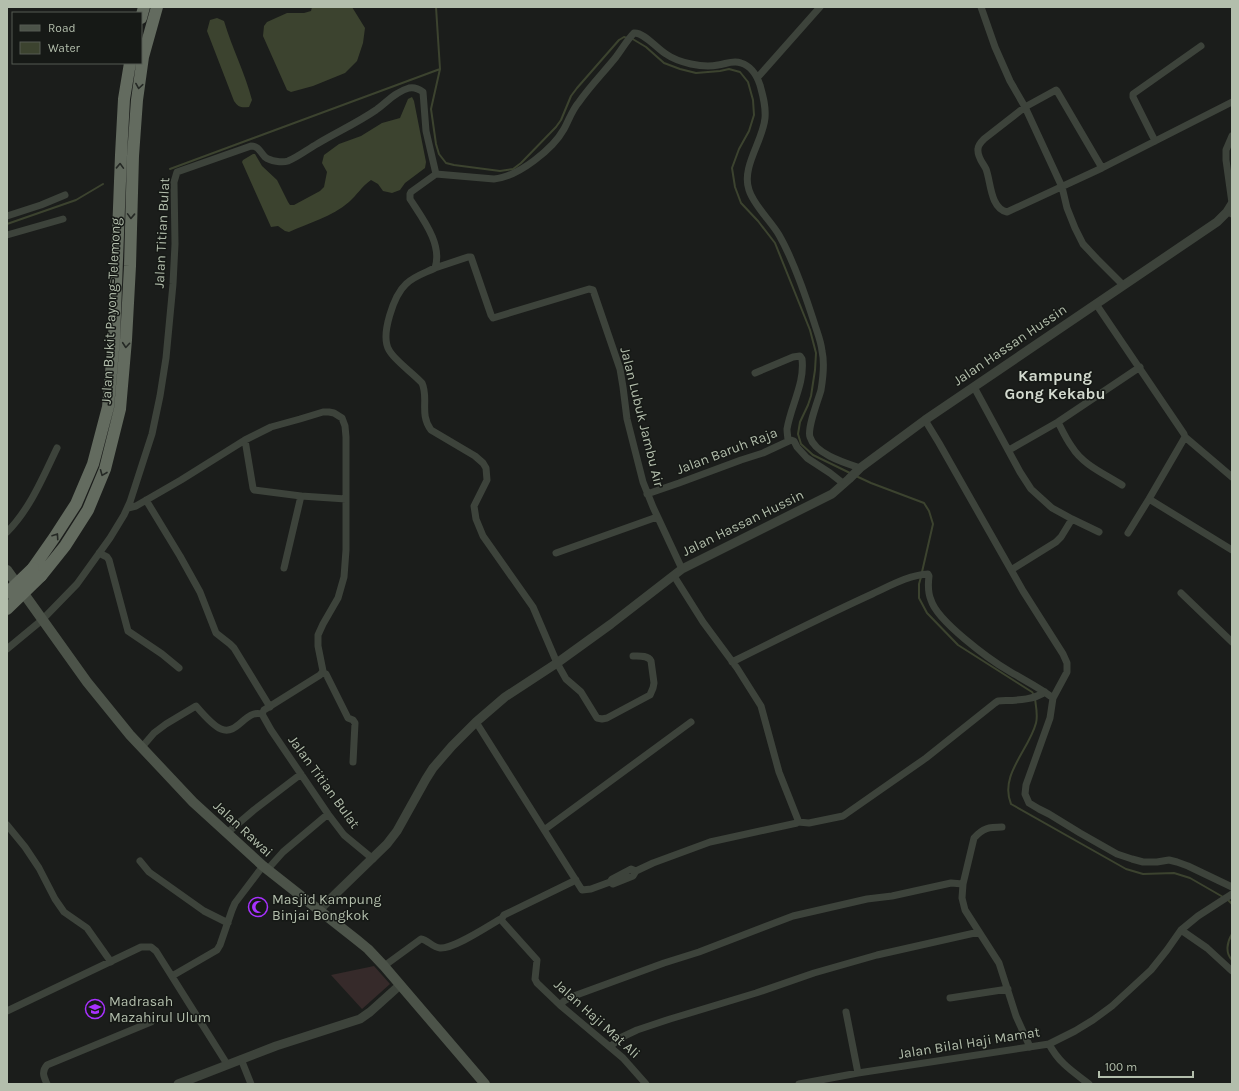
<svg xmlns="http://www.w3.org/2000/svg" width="1239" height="1091" viewBox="0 0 1239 1091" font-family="Karla,sans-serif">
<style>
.green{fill:#362a2a}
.water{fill:#3c432f}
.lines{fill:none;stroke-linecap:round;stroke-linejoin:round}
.stream{stroke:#3c432f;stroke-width:2}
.minor{stroke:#3d433b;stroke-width:7}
.tertiary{stroke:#3d433b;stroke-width:9}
.secondary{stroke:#4c5349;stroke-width:10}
.trunk{stroke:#636b5f;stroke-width:12}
.trunk-bridge{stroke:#636b5f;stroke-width:12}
.oneway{stroke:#252925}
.labels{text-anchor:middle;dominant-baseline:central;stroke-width:3;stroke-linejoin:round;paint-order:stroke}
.street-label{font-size:14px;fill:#b3beac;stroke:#161916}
.poi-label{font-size:14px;fill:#b3beac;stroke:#161916;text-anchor:start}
.quarter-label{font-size:16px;font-weight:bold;fill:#d2d9ce;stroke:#161916}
</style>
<rect width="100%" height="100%" fill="#1b1d1b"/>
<path class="green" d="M374 966 390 984 362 1009 331 975Z"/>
<path class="water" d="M312 7H352L365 28 363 43 357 61 345 73 313 86 291 92 287 90 263 36 264 26 267 22 287 13H304L311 11Z
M217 18 224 21C232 48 245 73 252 100L249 107C241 108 238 107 234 101L207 31 210 20Z
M412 97 414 101 426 162 425 168 405 183 400 190 392 193 383 191 378 184 371 180C362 186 357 195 349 202 332 217 308 223 289 232L285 231 278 226 271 227 242 162 243 160 253 154H255L262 166 277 180 288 202 290 205H294L320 191 324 187 327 172 322 163 324 155 339 144 361 136 382 123 400 118 408 99Z"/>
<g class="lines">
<path class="stream" d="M436 7 440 69 431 109 436 144 439 154 446 163 454 165 500 171 513 169 521 163 556 127 561 120 571 96 577 88 619 40 624 37 627 38
M631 38 646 47 664 63 680 69 696 73 720 71 729 69 740 72 748 82 753 100 754 115 749 131 739 149 732 168 735 187 741 203 758 221 775 243 810 330 816 353 815 370 811 396 808 405 800 422 798 434 801 444 813 455 850 473
M170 169 440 69
M7 224 76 200 103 184
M856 476 871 483 924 503 929 511 933 524 922 572
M921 577 919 584V598L927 613 958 645 1032 692 1034 695
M1035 699C1036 706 1038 716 1036 723 1029 750 999 775 1011 804L1126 869 1143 874 1174 873 1190 878 1223 897
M1227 899 1232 904
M1232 934C1227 942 1225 953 1232 960"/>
<path class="minor" d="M981 7 995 47 1010 81 1025 107 1062 187 1067 208 1075 228 1083 244 1097 259 1123 285
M758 77 820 7
M1232 136 1226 150V160L1232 203V214
M1155 141 1133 97V94L1201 46
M1102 168 1057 91 1056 90 1025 107 984 139C981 142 978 145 978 149 977 157 983 163 986 169 991 182 990 208 1007 212L1102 168 1232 102
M7 216 41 205 65 195
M7 235 63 219
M435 268 468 257H471L491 315 493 318 589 289 593 290 620 369 623 387 627 419 643 482 653 507 682 569
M1096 304 1184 434 1185 437 1232 477
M755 373 793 357 800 356 802 359C805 383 791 405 787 429 787 433 788 437 788 441
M974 387 1020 472 1031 489 1052 508 1072 519 1099 532
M925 420 939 443 1023 591 1063 654 1067 663V672L1053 698 1050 718 1026 785 1025 794 1029 803 1039 809 1049 814 1080 833 1117 854 1132 859 1143 862H1157L1169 860 1177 862 1188 866 1232 887
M1058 422C1062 430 1066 439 1072 447 1083 465 1105 474 1122 485
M245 440 253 488 254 490 301 496 346 499
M1009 450 1058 422 1140 367
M647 494 679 483 741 460 763 453 791 440 794 441 797 447 807 458 830 473 844 484
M1149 499 1232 550
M146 500 180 556 200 592 216 633 230 644 234 648 270 707
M128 508 136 506 181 480 245 440 271 427 300 419 323 412H329L334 413 342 418 345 426 346 437V550L344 577 338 598 323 624 318 635V646L323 671 320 675 264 710 262 714
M7 532C30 509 43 477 57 448
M1128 533 1149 499 1185 437
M99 553 107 557 109 560 128 631 162 654 179 668
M556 553 657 517
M284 568 301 496
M1011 570 1056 542 1061 537 1072 519
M1181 593 1232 642
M7 649 42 620 77 584 110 538 124 515 130 502 152 434 160 396 166 358 173 284 175 244 174 182 177 172 251 146C259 146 260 152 265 157 270 161 282 163 288 161 298 157 308 149 317 144 337 132 357 123 376 110 387 102 395 92 409 88 414 87 419 89 423 92L426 131 436 174
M633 656C639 656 648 655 651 661L654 683 653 688 650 695 607 718 602 719 597 718 581 692 566 679 557 663 533 607 483 536 476 519 474 506 487 480 486 468 483 463 475 456 431 430C419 414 429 398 422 383 413 373 394 360 389 350 380 335 394 295 406 284 414 276 425 273 435 268 443 244 422 218 410 199V194L411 192 436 174 494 179C518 177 553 149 564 129 569 120 572 110 579 102 590 86 604 72 616 57 622 49 627 40 634 33 644 32 657 49 666 54 673 59 682 62 691 64 700 66 709 67 718 65 726 64 733 60 741 63 751 66 757 76 760 85 763 96 766 106 765 118 763 141 741 167 749 190 754 206 771 221 779 235 794 261 805 294 814 322 817 332 821 341 822 351 825 364 823 378 821 390 818 401 807 428 810 437 815 454 845 463 860 468
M732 662C778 639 824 616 870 595 888 587 908 575 928 574L929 576C928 584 928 593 931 600 937 621 990 660 1009 671 1024 680 1040 688 1053 698
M322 673 326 674 348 718 353 720 355 723 353 762
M262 714 271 730 328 814 344 835 373 859
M476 722 582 890 591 889 610 882 612 879 631 869 636 871 653 863 710 842 797 823 798 820 779 772 761 706 737 668 703 622 674 576
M142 747 154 733 166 724 196 706C202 713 213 726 221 729 238 736 245 709 262 714
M798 822 809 823 843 816 926 758 995 703 998 701C1013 700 1032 701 1045 692
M7 825 25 847 39 868 55 899 64 912 87 928 111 962
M1002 827C989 827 983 828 974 838L963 884 962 898 965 910 999 963 1016 1016 1030 1047
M544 830 691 722
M227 833 254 810 301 774
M140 861 149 872 204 911 228 923
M267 870 283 852 328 814
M576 880 504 915 502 918V921L537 960 535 979 537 983 560 1005 623 1058 646 1084
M610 882 613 884 633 876 636 871
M1181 930 1207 948 1232 971
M384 966 421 939C428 940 432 947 440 948 454 949 488 926 502 918
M172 976 217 950 220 945 232 910 235 903 263 866
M950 998 1008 989
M560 1005 564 1001 571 997 664 963 699 952 793 916 867 899 892 896 951 883 963 884
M7 1011 141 947H151L156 951 227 1064
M846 1012 858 1073
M1049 1044C1059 1063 1072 1071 1089 1084
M610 1047 620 1038 637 1030 670 1019 756 993 814 973 877 955 979 932
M241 1059 251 1084
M47 1084C44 1077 41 1072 47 1065L151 1022
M799 1084 858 1073 1049 1044 1075 1031 1093 1020 1112 1006 1151 970 1167 950 1181 930 1198 916 1232 894"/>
<path class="tertiary" d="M319 910 387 844 397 831 426 779 433 768 452 746 476 722 505 697 557 663 611 624 682 569 832 494 849 479 860 468 925 420 1217 222 1227 212 1232 204
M178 1084 276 1046 360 1019 370 1012 400 985"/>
<path class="secondary" d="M7 570 87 682 130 735 193 802 263 866 357 940 368 949 384 966 485 1084"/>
<path class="trunk" d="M141 18 144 7
M33 568 54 538 76 504 93 464 108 407 114 339 121 155 124 99 130 63
M41 576 65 546 88 510 105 469 120 409 126 340 130 266 133 156 137 100 143 57 157 7"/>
<path class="trunk-bridge" d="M7 593 33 568
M7 609 41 576"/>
</g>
<defs><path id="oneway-chevron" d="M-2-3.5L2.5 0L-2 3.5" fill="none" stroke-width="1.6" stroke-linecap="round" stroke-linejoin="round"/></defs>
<g class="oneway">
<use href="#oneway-chevron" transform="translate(139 86) rotate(99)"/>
<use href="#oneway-chevron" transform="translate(120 166) rotate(-88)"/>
<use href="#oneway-chevron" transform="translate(131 216) rotate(92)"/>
<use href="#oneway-chevron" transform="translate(126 345) rotate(95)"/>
<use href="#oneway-chevron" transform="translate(103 473) rotate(112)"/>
<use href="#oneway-chevron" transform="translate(56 536) rotate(-56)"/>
</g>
<defs>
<symbol id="mosque-ring" viewBox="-11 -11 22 22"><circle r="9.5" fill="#161916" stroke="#a831ff" stroke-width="1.5"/><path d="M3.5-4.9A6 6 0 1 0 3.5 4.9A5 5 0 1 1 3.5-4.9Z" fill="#a831ff"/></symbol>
<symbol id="school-ring" viewBox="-11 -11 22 22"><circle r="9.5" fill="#161916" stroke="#a831ff" stroke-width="1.5"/><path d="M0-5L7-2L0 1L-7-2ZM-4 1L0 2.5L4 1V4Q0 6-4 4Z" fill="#a831ff"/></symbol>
</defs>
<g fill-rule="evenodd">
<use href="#mosque-ring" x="247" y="896" width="22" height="22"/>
<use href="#school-ring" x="84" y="998" width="22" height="22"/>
</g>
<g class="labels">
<g class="street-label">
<text transform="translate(162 233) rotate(-87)">Jalan Titian Bulat</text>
<text transform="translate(111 311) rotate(-87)">Jalan Bukit Payong-Telemong</text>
<text transform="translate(1010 345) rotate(-34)">Jalan Hassan Hussin</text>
<text transform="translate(642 417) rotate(76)">Jalan Lubuk Jambu Air</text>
<text transform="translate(727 451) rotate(-21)">Jalan Baruh Raja</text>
<text transform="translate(743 523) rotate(-26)">Jalan Hassan Hussin</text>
<text transform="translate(324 782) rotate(54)">Jalan Titian Bulat</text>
<text transform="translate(243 829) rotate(43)">Jalan Rawai</text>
<text transform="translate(597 1019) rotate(42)">Jalan Haji Mat Ali</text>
<text transform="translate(969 1043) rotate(-9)">Jalan Bilal Haji Mamat</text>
</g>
<g class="poi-label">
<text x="272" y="899">Masjid Kampung<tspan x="272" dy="16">Binjai Bongkok</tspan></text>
<text x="109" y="1001">Madrasah<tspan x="109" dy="16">Mazahirul Ulum</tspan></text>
</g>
<g class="quarter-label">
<text x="1055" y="375">Kampung<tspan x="1055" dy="18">Gong Kekabu</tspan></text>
</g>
</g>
<rect width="1239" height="1091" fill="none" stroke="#b3beac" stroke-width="16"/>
<rect x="12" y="12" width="130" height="52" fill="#161916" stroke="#555b52"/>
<rect x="20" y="25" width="20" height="6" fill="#4c5349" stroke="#555b52"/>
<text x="48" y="32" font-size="12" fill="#b3beac">Road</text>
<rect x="20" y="42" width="20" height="12" fill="#3c432f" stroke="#555b52"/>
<text x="48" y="52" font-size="12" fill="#b3beac">Water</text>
<path d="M1099 1071v6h94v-6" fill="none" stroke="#b3beac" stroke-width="2"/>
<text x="1105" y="1071" font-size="12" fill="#b3beac" stroke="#161916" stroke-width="3" paint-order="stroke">100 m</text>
</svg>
